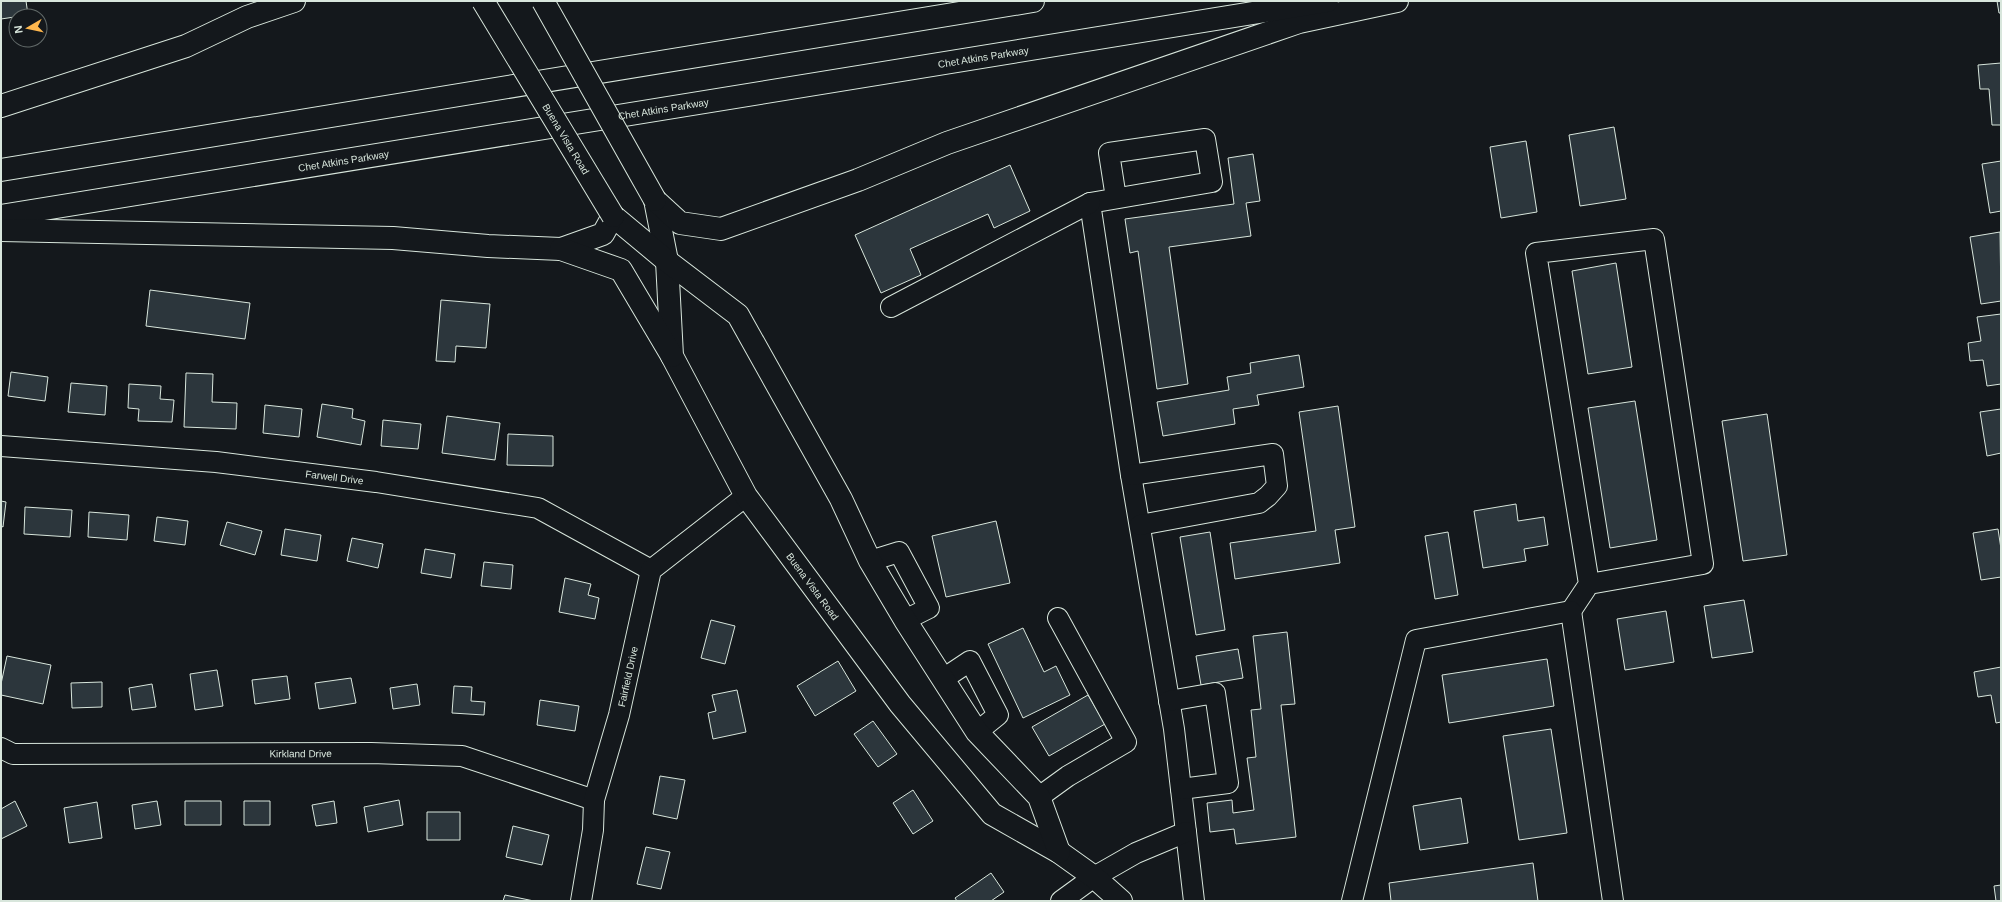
<svg xmlns="http://www.w3.org/2000/svg" width="2002" height="902" viewBox="0 0 2002 902" font-family="Arial,sans-serif">
<style>
.building{fill:#2c363c;stroke:#d8e6dc}
.lines{fill:none;stroke-linecap:round;stroke-linejoin:round}
.minor-casing{stroke:#d8e6dc;stroke-width:22}
.major-casing{stroke:#d8e6dc;stroke-width:24}
.highway-casing{stroke:#d8e6dc;stroke-width:24}
.minor{stroke:#14181c;stroke-width:20}
.major{stroke:#14181c;stroke-width:22}
.highway{stroke:#14181c;stroke-width:22}
.major-bridge-casing{stroke:#d8e6dc;stroke-width:24;stroke-linecap:butt}
.major-bridge{stroke:#14181c;stroke-width:22}
.labels{text-anchor:middle;dominant-baseline:central;stroke-width:3;stroke-linejoin:round;paint-order:stroke}
.street-label{font-size:10px;fill:#d8e6dc;stroke:#14181c}
</style>
<rect width="100%" height="100%" fill="#14181c"/>
<path class="building" d="M1 1H26L28 15 1 19Z
M1997 1H2001V13H1999Z
M2001 63V125H1992L1989 89H1980L1978 65Z
M1614 127 1626 199 1580 206 1569 135Z
M1526 141 1537 212 1501 218 1490 147Z
M1253 154 1260 201 1246 203 1251 236 1169 247 1188 384 1157 389 1138 251 1130 253 1125 219 1234 204 1228 158Z
M2001 161V211L1990 213 1982 164Z
M1010 165 1030 211 994 228 988 214 910 249 921 275 881 293 855 235Z
M2000 232 2001 301 1981 304 1970 237Z
M1616 263 1632 367 1588 374 1572 271Z
M150 290 250 303 245 339 146 326Z
M441 300 490 304 486 348 456 346 455 362 436 361Z
M2001 314V384L1987 386 1983 360 1970 361 1968 343 1981 341 1977 317Z
M1299 355 1304 387 1257 395 1259 405 1233 409 1235 424 1163 436 1157 402 1229 390 1227 377 1251 373 1250 363Z
M11 372 48 377 45 401 8 396Z
M186 373 213 374 212 402 237 403 236 429 184 427Z
M71 383 107 386 105 415 68 412Z
M129 384 161 386 160 399 174 400 172 422 138 421 139 409 128 408Z
M1635 401 1657 540 1610 548 1588 408Z
M322 404 353 409 352 418 365 421 361 445 317 437Z
M265 405 302 409 299 437 263 433Z
M1338 406 1355 527 1335 530 1340 563 1235 579 1230 543 1316 531 1299 412Z
M2001 409V453L1987 456 1980 412Z
M1767 414 1787 555 1743 561 1722 421Z
M447 416 500 423 495 460 442 453Z
M383 420 421 424 418 449 381 446Z
M508 434 553 436V466L507 465Z
M1 501 6 502 3 527 1 526Z
M1516 504 1518 521 1544 517 1548 545 1524 549 1526 561 1483 568 1474 511Z
M25 507 72 510 70 537 24 534Z
M89 512 129 515 127 540 88 537Z
M157 517 188 521 185 545 154 541Z
M996 521 1010 583 946 597 932 536Z
M227 522 262 531 255 555 220 545Z
M285 529 321 535 317 561 281 555Z
M1998 529 2001 549V577L1981 580 1973 533Z
M1210 532 1225 630 1196 635 1180 537Z
M1448 532 1458 595 1435 599 1425 536Z
M352 538 383 544 378 568 347 561Z
M425 549 455 554 451 578 421 573Z
M484 562 513 565 511 589 481 586Z
M565 578 591 584 588 595 599 598 595 619 559 612Z
M1744 600 1753 652 1712 658 1704 606Z
M1666 611 1674 662 1625 670 1617 619Z
M711 620 735 626 725 664 701 658Z
M1023 628 1044 672 1056 666 1070 695 1023 718 988 644Z
M1287 632 1295 704 1281 705 1296 837 1236 844 1234 829 1210 832 1207 803 1232 800 1233 813 1254 810 1247 758 1256 757 1251 710 1261 709 1253 636Z
M1238 649 1243 678 1201 685 1196 656Z
M7 656 51 665 43 704 1 695V684Z
M1547 659 1554 706 1449 723 1442 675Z
M838 661 856 691 815 716 797 686Z
M2001 667V722L1996 723 1991 695 1978 697 1974 672Z
M217 670 223 706 195 710 190 674Z
M287 676 290 699 255 704 252 680Z
M351 678 356 703 319 709 315 683Z
M102 682V707L72 708 71 683Z
M152 684 156 707 132 710 129 688Z
M417 684 420 705 393 709 390 688Z
M454 686 472 687 471 701 485 702 484 715 452 713Z
M737 690 746 732 713 739 708 713 716 711 712 695Z
M1088 695 1105 724 1049 756 1032 727Z
M540 700 579 706 575 731 537 725Z
M873 721 897 754 878 767 854 734Z
M1551 729 1567 833 1519 840 1503 736Z
M660 776 685 780 677 819 653 814Z
M913 790 933 821 913 834 893 803Z
M1461 798 1468 843 1420 850 1413 806Z
M399 800 403 825 368 832 364 807Z
M15 801 27 826 1 839V809Z
M157 801 161 825 135 829 132 805Z
M185 801H221V825H185Z
M244 801H270V825H244Z
M334 801 337 823 316 826 312 805Z
M97 802 102 838 69 843 64 808Z
M427 812H460V840H427Z
M513 826 549 835 542 865 506 857Z
M646 847 670 852 661 889 637 884Z
M1533 863 1538 901H1391L1389 883Z
M991 873 1004 892 991 901H957L955 898Z
M2001 885V901H1996L1994 886Z
M505 895 534 901H503Z"/>
<g class="lines">
<defs>
<g id="minor">
<path d="M1116 198 1109 153 1205 139 1212 182 1090 203 1131 475 1174 729 1194 901"/>
<path d="M891 307 1090 203"/>
<path id="s1" d="M1 446 216 462 376 482 538 508 651 570"/>
<path d="M1131 475 1273 454 1277 486 1268 496 1259 503 1140 525"/>
<path d="M870 561 899 552 929 608 905 620"/>
<path d="M1571 611 1589 584 1703 564 1654 239 1536 253 1589 584"/>
<path d="M943 679 970 661 998 715 977 732"/>
<path d="M1169 701 1215 693 1228 783 1181 789"/>
<path id="s2" d="M1 748 13 754 371 753 462 756 594 800"/>
<path d="M1039 797 1068 776 1126 742 1058 618"/>
<path id="s3" d="M581 901 593 830 594 800 619 715 651 570 746 496"/>
<path d="M1061 901 1094 877 1136 853 1186 832"/>
<path d="M1352 901 1416 640 1571 611 1613 901"/>
</g>
<g id="major">
<path id="s4" d="M655 200 667 261 672 356 746 496 900 704 992 814 1059 852 1094 877 1121 901"/>
<path d="M613 216 667 261 738 315 841 499 870 561 905 620 977 732 1039 797 1059 852"/>
</g>
<g id="highway">
<path d="M1 106 186 46 247 17 294 1"/>
<path d="M1 170 1033 1"/>
<path d="M655 200 680 223 721 229 858 180 947 143 1299 22 1397 1"/>
<path id="s5" d="M1 216 1327 1"/>
<path d="M1 230 393 238 488 246 561 249 603 234 613 216"/>
<path d="M561 249 621 270 672 356"/>
</g>
</defs>
<use href="#minor" class="minor-casing"/>
<use href="#major" class="major-casing"/>
<use href="#highway" class="highway-casing"/>
<use href="#minor" class="minor"/>
<use href="#major" class="major"/>
<use href="#highway" class="highway"/>
<defs>
<g id="major-bridge">
<path id="s6" d="M483 1 613 216"/>
<path d="M543 1 655 200"/>
</g>
</defs>
<use href="#major-bridge" class="major-bridge-casing"/>
<use href="#major-bridge" class="major-bridge"/>
</g>
<g class="labels">
<g class="street-label">
<text stroke="none"><textPath href="#s5" startOffset="995">Chet Atkins Parkway</textPath></text>
<text stroke="none"><textPath href="#s5" startOffset="671">Chet Atkins Parkway</textPath></text>
<text stroke="none"><textPath href="#s6" startOffset="161">Buena Vista Road</textPath></text>
<text stroke="none"><textPath href="#s5" startOffset="347">Chet Atkins Parkway</textPath></text>
<text stroke="none"><textPath href="#s1" startOffset="335">Farwell Drive</textPath></text>
<text stroke="none"><textPath href="#s4" startOffset="428">Buena Vista Road</textPath></text>
<text stroke="none"><textPath href="#s3" startOffset="230">Fairfield Drive</textPath></text>
<text stroke="none"><textPath href="#s2" startOffset="301">Kirkland Drive</textPath></text>
</g>
</g>
<rect width="2002" height="902" fill="none" stroke="#d8e6dc" stroke-width="4"/>
<g transform="translate(28 28) rotate(261)"><circle r="19" fill="#14181c" stroke="#626a69"/>
<path d="M0-3L7 15L0 10L-7 15Z" fill="#ffb74d"/>
<text y="-6" font-size="11" font-weight="bold" text-anchor="middle" fill="#d8e6dc">N</text>
</g>
</svg>
